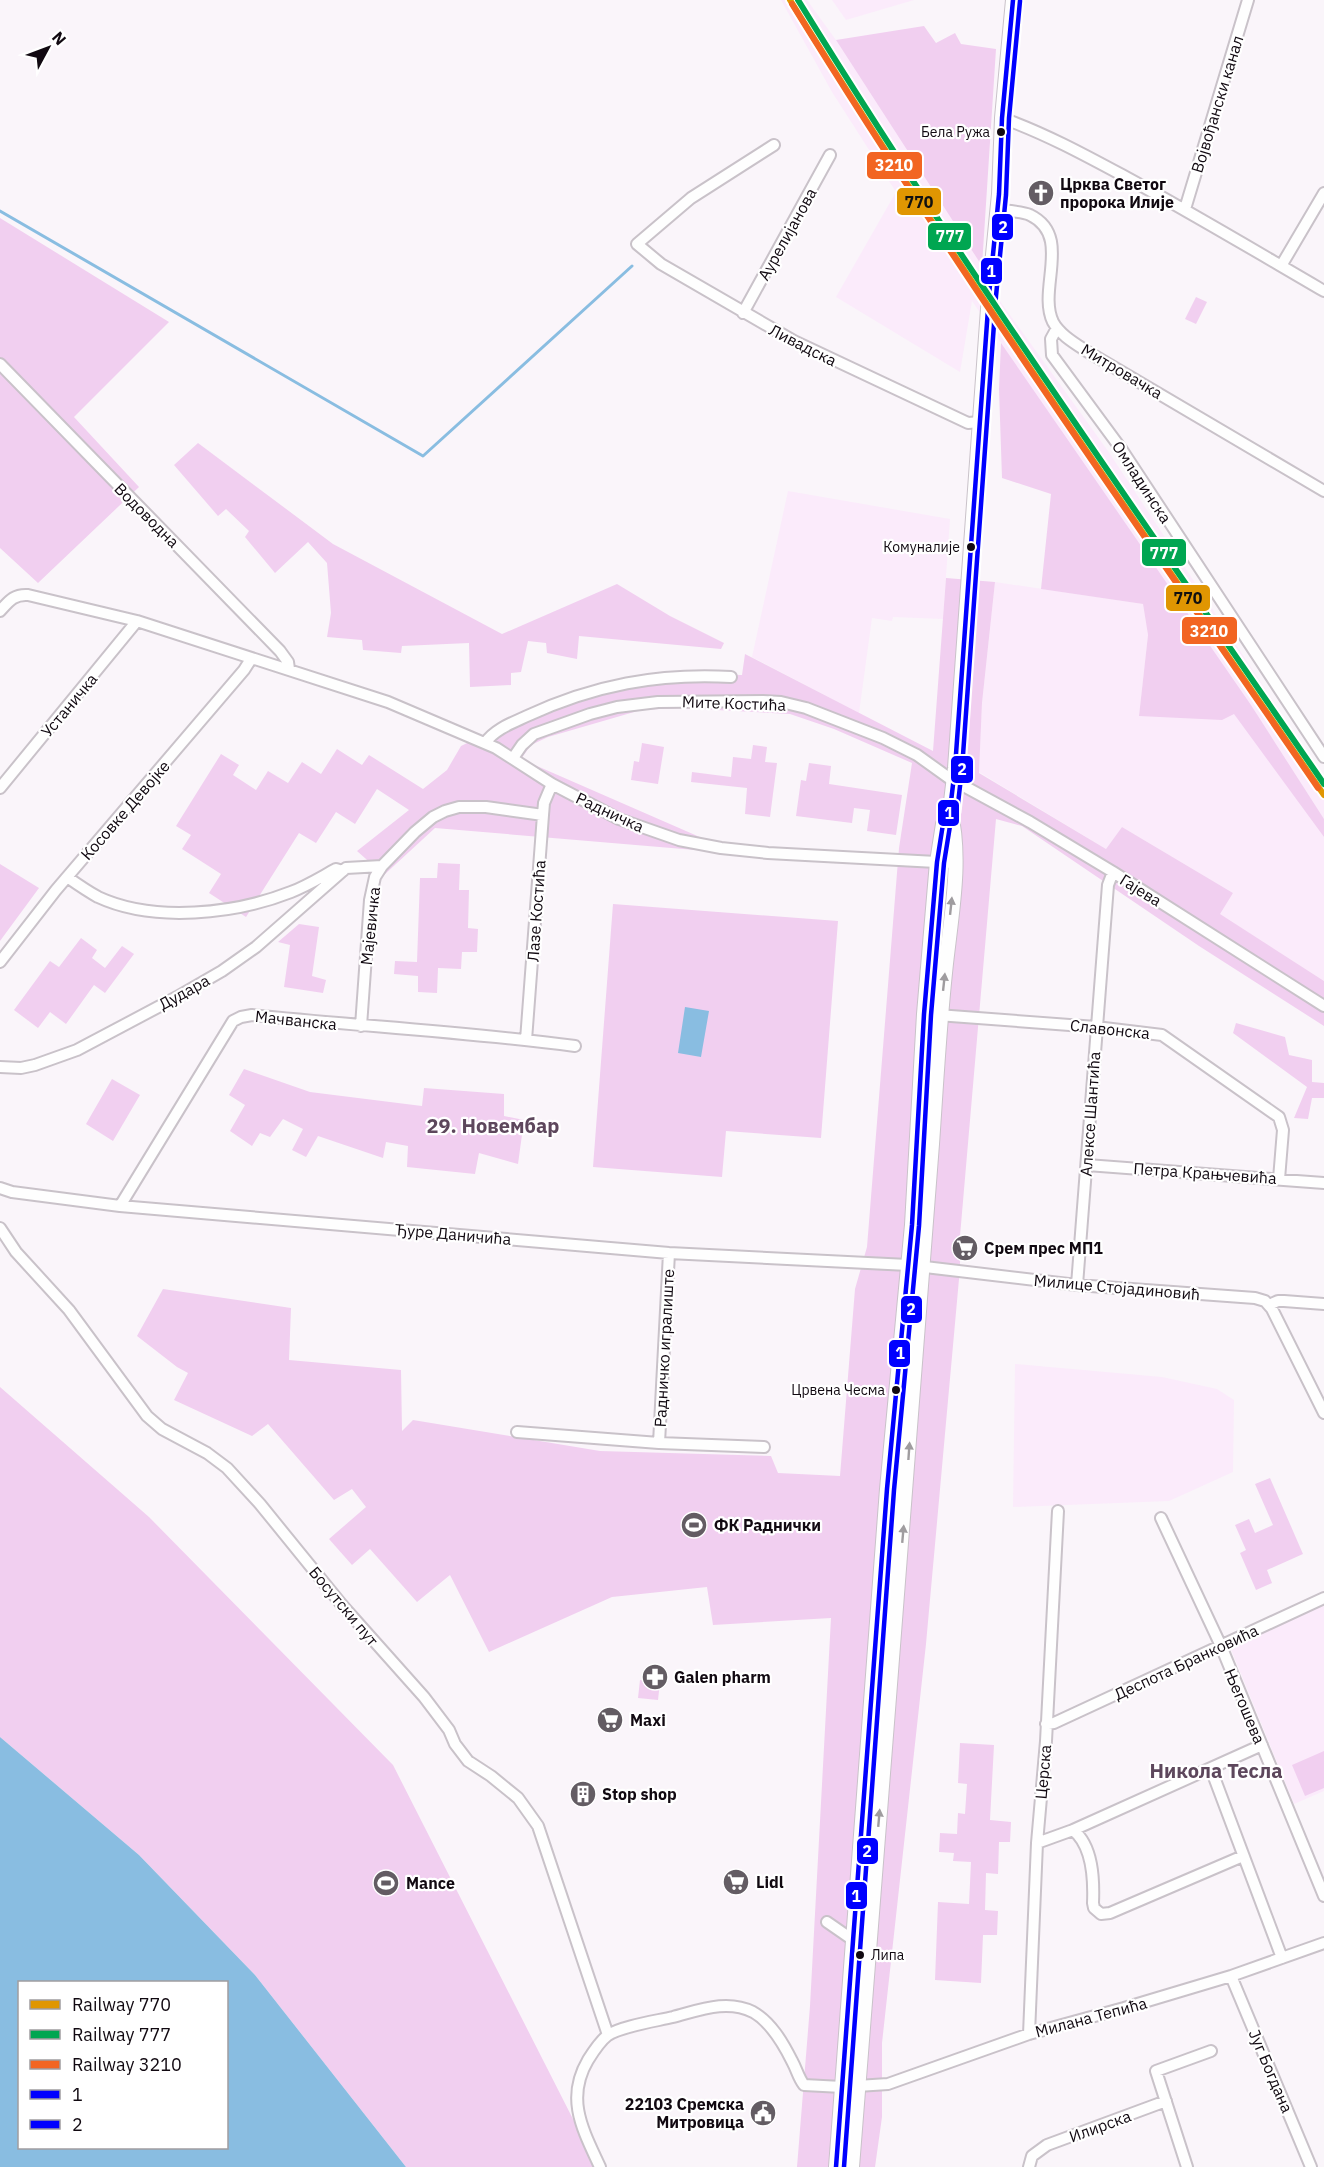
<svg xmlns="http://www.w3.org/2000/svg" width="1324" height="2167" viewBox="0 0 1324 2167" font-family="'IBM Plex Sans',sans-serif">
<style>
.built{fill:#fbebfb}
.green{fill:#f1cff0}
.water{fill:#89bde1;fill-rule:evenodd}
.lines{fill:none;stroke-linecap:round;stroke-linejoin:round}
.stream{stroke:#89bde1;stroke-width:3}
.minor-casing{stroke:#c9c2c9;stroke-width:14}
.major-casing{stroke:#c9c2c9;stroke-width:16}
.minor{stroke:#fefefe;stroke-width:10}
.major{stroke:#fefefe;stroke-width:14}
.bus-1-casing{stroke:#fff;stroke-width:9}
.bus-2-casing{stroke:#fff;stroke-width:9}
.bus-1{stroke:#00f;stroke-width:4.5}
.bus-2{stroke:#00f;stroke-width:4.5}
.rail-1-casing{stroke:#fff;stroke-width:10}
.rail-2-casing{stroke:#fff;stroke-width:10}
.rail-3-casing{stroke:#fff;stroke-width:10}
.rail-1{stroke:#e09602;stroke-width:6}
.rail-2{stroke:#00a651;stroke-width:6}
.rail-3{stroke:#f26522;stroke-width:6}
.oneway{fill:#9f9c9f}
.bus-dot{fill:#110911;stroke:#fff;stroke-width:2}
.labels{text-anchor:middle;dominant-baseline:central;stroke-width:4.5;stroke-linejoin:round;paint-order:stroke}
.bus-label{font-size:14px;fill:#110911;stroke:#fff;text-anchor:end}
.street-label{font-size:16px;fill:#110911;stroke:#fff}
.poi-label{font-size:16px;font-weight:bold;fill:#110911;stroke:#fff;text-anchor:start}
.quarter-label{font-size:20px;font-weight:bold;fill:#5d475c;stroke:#fff}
.line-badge{stroke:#fff;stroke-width:2}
.badge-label{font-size:16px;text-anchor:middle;font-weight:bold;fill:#fff}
.pale-badge-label{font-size:16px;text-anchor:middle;font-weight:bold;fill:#111}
</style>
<rect width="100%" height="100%" fill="#faf5fa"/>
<path class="built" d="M781 0H807L836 40 982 266 997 297 1108 451 1324 778V819L1251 705 972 301 960 372 836 297 896 192 832 92Z
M832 0H914L846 20Z
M788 491 950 519 943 619 893 617 892 621 872 618 859 713 752 657Z
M995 582 1143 604 1148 635 1139 716 1234 713 1324 837V981L1219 914 1233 893 1122 827 1106 849 979 772 982 703Z
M1015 1364 1162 1377 1217 1389 1234 1400 1233 1472 1169 1501 1013 1507Z
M1324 1605V1791L1294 1804 1230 1647Z"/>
<path class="green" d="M924 26 936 43 955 33 961 44 996 49 982 266 836 40Z
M0 218 169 322 74 417 139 487 38 583 0 548Z
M1196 297 1207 302 1196 324 1185 319Z
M1001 343 1251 705 1324 819V837L1234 714 1222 720 1139 716 1148 635 1143 604 1041 589 1051 494 1002 478 999 389Z
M198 443 333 544 502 634 617 584 670 616 724 643 721 649 579 636 577 659 547 653 546 643 528 641 521 672 511 673V685L470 687 469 643 402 646 401 653 363 650 362 640 327 637 331 613 327 563 308 542 275 573 245 537 249 531 226 509 218 516 174 465Z
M946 578 995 582 982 703 979 773 1106 849 1122 827 1233 893 1220 914 1324 981V1026L1199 946 1022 826 996 819 960 1236V1268L926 1644 882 2043V2117L875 2167H797L810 2006 831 1618 713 1625 707 1587 612 1597 489 1652 450 1575 417 1602 370 1549 352 1565 329 1539 366 1507 352 1489 334 1500 268 1424 252 1436 174 1400 188 1373 177 1367 137 1336 163 1289 291 1308 289 1360 401 1370 402 1431 413 1420 600 1451 771 1456 778 1473 840 1476 855 1289 867 1247 899 848 912 763 834 729 790 714 679 708 641 710 548 737 531 745 521 759 702 838 695 850 435 828 384 875 357 851 409 810 377 789 355 824 336 812 316 843 299 833 246 917 209 893 221 874 182 849 191 835 176 826 221 754 239 765 233 775 256 790 268 771 288 783 302 762 321 774 337 749 362 765 369 755 423 789 447 770 461 746 538 708 692 674 742 675 745 654 933 751Z
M642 743 664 747 658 784 631 780 634 761 639 762Z
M753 745 767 747 765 762 777 763 770 817 745 814 747 788 691 782 692 772 731 777 733 757 751 759Z
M809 763 831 766 829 784 902 795 896 835 867 831 870 810 854 808 852 823 796 816 801 780 806 781Z
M438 863 460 864 459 890H469L468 928 478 929 477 952H462L461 969 438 968 437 993 418 992V976L394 974 395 961 417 962 420 878H437Z
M0 864 39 888 0 941Z
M613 904 838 921 821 1138 726 1131 722 1177 593 1167Z
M299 924 319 927 312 976 326 980 323 993 284 987 290 945 278 942Z
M81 938 97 950 92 958 105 968 122 946 134 954 105 993 94 985 66 1024 50 1012 38 1028 14 1010 50 961 59 967Z
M1236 1023 1285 1037 1289 1055 1312 1060V1082L1324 1083V1098H1312L1308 1119 1294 1118 1307 1087 1233 1033Z
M244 1069 310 1092 422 1106 424 1088 504 1094V1116L524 1120 518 1164 479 1153 475 1174 407 1167 408 1146 386 1142 383 1158 318 1136 306 1157 292 1150 303 1129 283 1119 270 1137 260 1133 252 1146 230 1131 245 1105 229 1095Z
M112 1079 140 1095 113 1141 86 1124Z
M0 1387 149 1517 393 1765 575 2123 593 2167H406L255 1975 139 1855 0 1737Z
M1270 1478 1303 1554 1267 1570 1272 1583 1256 1590 1240 1553 1246 1550 1235 1525 1249 1519 1255 1533 1273 1525 1255 1484Z
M640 1680 660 1682 658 1700 638 1698Z
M960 1743 994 1745 990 1820 1011 1822 1010 1842H999L998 1874 986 1873 985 1910 998 1911 997 1935H983L981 1983 935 1980 938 1902 969 1904 971 1862 953 1861 954 1853 939 1852 940 1833 957 1834 958 1813 965 1814 967 1784 958 1783Z
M1324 1751V1788L1305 1796 1292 1765Z"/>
<path class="water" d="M685 1007 709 1011 701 1057 678 1053Z
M0 1737 139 1855 255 1975 406 2167H0ZM226 1982V2148H20V1982Z"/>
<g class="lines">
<path class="stream" d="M0 211 423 456 632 266"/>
<defs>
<path id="minor" d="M1002 118C1044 133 1083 154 1122 175 1190 212 1257 252 1324 291
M774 145 691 198 637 244 661 264 794 341 968 423 981 422
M1185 209 1248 0
M997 210C1007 211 1021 211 1030 215 1073 236 1037 289 1053 322 1060 335 1076 344 1088 352L1324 491
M1281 266 1324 193
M743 313 830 155
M1057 328 1051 339 1052 355 1122 450 1324 757
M0 364 280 651 288 662 289 669
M0 611C9 601 14 594 28 595L137 621 388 702 496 748 552 784 619 819 679 840 721 848 768 853 955 863
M485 743C495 729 512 723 527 716 594 685 658 673 731 677
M513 758 522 745 534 734 590 714 617 707 658 702 763 701 781 702 806 708 883 738 917 755 949 778 1030 822 1113 872 1324 1006
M0 788 137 621
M67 877C77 884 87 891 98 897 154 923 235 914 291 892 307 886 321 877 336 869L343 871
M0 962 56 890 244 670 251 659
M924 1014 1096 1027 1162 1035 1279 1117 1283 1130 1279 1179
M361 1026 370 900 375 877 382 866 415 832 433 817 445 811 459 807H486L543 815
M526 1040 543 815 544 803 552 784
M0 1067 21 1068 35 1065 77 1050 177 997 222 971 256 947 346 868 382 866
M1087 1165 1324 1183
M0 1188 12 1192 120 1206 669 1253 908 1265 1077 1285 1255 1298 1265 1301 1272 1309 1324 1413
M120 1206 233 1021 241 1017 252 1015C359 1026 468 1032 575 1046
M0 1228 16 1252 69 1310 147 1416 162 1429 207 1453 227 1468 260 1504 342 1605 424 1697 449 1730 455 1744 468 1761 491 1776 518 1798 538 1826 608 2035
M1077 1285 1108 885 1113 872
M1269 1305 1278 1301H1284L1324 1304
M517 1432 659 1443 764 1447
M659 1443 669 1253
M1161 1518 1221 1646 1324 1896
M1046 1724 1054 1723 1324 1598
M1211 1769 1282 1958
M1073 1830C1093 1846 1094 1879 1093 1903L1094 1908 1101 1914 1110 1913 1243 1856
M1037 1843 1073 1830 1262 1745
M827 1922 853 1940
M1231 1976 1311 2167
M1029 2034 1037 1843 1046 1741 1058 1511
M600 2167C583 2130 565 2099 588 2060 593 2052 600 2041 608 2035 622 2026 656 2021 673 2017 700 2010 727 1999 753 2012 771 2022 783 2043 792 2061 797 2070 798 2077 804 2085L842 2087 888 2084 1029 2034 1124 2008 1231 1976 1324 1943
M1029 2167 1032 2156 1047 2145 1166 2101
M1187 2167 1156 2071 1211 2051"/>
<path id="major" d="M836 2167 887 1489 912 1225 924 1014 937 862 943 824 950 810 955 768 989 295 999 194 1002 118 1013 0
M852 2167C877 1826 908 1485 932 1144 936 1087 939 1030 945 973 950 921 963 861 950 810"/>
</defs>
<use href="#minor" class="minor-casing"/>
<use href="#major" class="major-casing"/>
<use href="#minor" class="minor"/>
<use href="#major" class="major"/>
<defs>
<path id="bus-1" d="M836 2167 887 1489 912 1225 924 1014 937 862 943 824 950 810 955 768 989 295 999 194 1002 118 1013 0"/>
<path id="bus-2" d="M844 2167 894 1490 919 1226 931 1015 944 863 950 826 957 812 962 769 996 296 1006 195 1009 118 1020 1"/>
</defs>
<use href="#bus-1" class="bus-1-casing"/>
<use href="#bus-2" class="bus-2-casing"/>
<use href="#bus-1" class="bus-1"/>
<use href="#bus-2" class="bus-2"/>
<defs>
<path id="rail-1" d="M790 0C958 271 1143 532 1324 795"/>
<path id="rail-2" d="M798 0C963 268 1146 525 1324 784"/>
<path id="rail-3" d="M792 4C957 272 1140 529 1318 788"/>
</defs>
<use href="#rail-1" class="rail-1-casing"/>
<use href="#rail-2" class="rail-2-casing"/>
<use href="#rail-3" class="rail-3-casing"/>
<use href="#rail-1" class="rail-1"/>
<use href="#rail-2" class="rail-2"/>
<use href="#rail-3" class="rail-3"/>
</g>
<defs><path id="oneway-solid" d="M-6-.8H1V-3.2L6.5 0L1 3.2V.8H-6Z" transform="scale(1.5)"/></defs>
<g class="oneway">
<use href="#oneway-solid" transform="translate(951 906) rotate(-84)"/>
<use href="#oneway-solid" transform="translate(944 982) rotate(-84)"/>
<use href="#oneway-solid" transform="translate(909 1451) rotate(-86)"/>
<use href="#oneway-solid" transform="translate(903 1534) rotate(-85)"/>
<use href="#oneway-solid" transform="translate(879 1818) rotate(-85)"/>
</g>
<defs>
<symbol id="church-disc" viewBox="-11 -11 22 22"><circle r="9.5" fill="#635c63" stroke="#fff"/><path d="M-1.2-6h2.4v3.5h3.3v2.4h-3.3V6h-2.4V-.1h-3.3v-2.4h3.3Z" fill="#fff"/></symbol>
<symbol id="supermarket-disc" viewBox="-11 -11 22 22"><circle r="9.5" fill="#635c63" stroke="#fff"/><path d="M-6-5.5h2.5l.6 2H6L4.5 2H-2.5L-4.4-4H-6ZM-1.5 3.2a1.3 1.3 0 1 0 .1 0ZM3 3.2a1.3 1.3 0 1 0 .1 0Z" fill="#fff"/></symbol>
<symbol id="stadium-disc" viewBox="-11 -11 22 22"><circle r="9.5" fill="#635c63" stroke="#fff"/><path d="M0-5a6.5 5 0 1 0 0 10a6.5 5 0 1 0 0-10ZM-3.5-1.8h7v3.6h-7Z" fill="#fff"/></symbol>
<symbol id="pharmacy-disc" viewBox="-11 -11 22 22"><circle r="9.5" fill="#635c63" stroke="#fff"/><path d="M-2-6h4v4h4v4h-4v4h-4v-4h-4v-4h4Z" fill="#fff"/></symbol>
<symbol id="building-disc" viewBox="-11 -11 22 22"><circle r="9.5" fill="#635c63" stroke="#fff"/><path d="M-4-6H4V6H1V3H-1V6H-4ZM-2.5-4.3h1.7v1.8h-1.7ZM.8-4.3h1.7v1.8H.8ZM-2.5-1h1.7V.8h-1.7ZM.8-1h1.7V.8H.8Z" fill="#fff"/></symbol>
<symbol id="civic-disc" viewBox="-11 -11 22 22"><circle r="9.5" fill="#635c63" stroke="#fff"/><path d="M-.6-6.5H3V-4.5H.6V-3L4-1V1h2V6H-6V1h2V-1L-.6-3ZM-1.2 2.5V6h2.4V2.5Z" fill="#fff"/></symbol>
</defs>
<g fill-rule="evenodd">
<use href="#church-disc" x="1026" y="178" width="30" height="30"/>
<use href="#supermarket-disc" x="950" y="1233" width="30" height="30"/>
<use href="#stadium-disc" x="679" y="1510" width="30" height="30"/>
<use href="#pharmacy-disc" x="640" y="1662" width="30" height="30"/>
<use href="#supermarket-disc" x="595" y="1705" width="30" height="30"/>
<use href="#building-disc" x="568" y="1779" width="30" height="30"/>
<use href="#supermarket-disc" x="721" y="1867" width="30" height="30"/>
<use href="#stadium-disc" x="371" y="1868" width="30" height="30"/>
<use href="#civic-disc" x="748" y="2098" width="30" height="30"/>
</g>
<g class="bus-dot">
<circle cx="1001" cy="132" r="5"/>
<circle cx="971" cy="547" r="5"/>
<circle cx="896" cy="1390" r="5"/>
<circle cx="860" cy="1955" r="5"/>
</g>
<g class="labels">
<g class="bus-label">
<text x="990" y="132">Бела Ружа</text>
<text x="960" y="547">Комуналије</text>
<text x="885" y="1390">Црвена Чесма</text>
<text x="871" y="1955" text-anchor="start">Липа</text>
</g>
<g class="street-label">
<text transform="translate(1217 104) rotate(-73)">Војвођански канал</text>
<text transform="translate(787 234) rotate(-61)">Аурелијанова</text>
<text transform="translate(803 345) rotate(27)">Ливадска</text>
<text transform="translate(1122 371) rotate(31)">Митровачка</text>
<text transform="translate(1142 482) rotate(57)">Омладинска</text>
<text transform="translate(147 515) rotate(45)">Водоводна</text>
<text transform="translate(734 703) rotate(2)">Мите Костића</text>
<text transform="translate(69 705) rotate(-50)">Устаничка</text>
<text transform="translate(125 810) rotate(-49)">Косовке Девојке</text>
<text transform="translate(610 812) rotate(25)">Радничка</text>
<text transform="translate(1141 890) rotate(32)">Гајева</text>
<text transform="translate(536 911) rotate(-86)">Лазе Костића</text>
<text transform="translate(370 926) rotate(-84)">Мајевичка</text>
<text transform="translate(184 992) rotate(-29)">Дудара</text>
<text transform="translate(296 1020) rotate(6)">Мачванска</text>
<text transform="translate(1110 1029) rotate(6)">Славонска</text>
<text transform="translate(1090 1114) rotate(-86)">Алексе Шантића</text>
<text transform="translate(1205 1173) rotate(4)">Петра Крањчевића</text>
<text transform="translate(453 1234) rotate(5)">Ђуре Даничића</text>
<text transform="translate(1117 1287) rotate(5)">Милице Стојадиновић</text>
<text transform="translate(664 1348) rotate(-87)">Радничко игралиште</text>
<text transform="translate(344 1606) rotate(50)">Босутски пут</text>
<text transform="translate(1186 1662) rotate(-25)">Деспота Бранковића</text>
<text transform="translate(1245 1706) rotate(67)">Његошева</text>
<text transform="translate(1043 1772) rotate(-85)">Церска</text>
<text transform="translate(1091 2017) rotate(-15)">Милана Тепића</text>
<text transform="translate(1271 2071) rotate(67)">Југ Богдана</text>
<text transform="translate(1100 2126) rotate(-20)">Илирска</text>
</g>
<g class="poi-label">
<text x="1060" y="184">Црква Светог<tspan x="1060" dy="18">пророка Илије</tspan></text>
<text x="984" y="1248">Срем прес МП1</text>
<text x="714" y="1525">ФК Раднички</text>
<text x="674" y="1677">Galen pharm</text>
<text x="630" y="1720">Maxi</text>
<text x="602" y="1794">Stop shop</text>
<text x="756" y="1882">Lidl</text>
<text x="406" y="1883">Mance</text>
<text x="744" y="2104" text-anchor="end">22103 Сремска<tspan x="744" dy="18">Митровица</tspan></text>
</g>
<g class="quarter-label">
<text x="493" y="1125">29. Новембар</text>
<text x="1216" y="1770">Никола Тесла</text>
</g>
</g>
<g class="line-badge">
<rect x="866" y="151" width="57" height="29" rx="6" fill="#f26522"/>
<rect x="896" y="187" width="46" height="29" rx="6" fill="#e09602"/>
<rect x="991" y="213" width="23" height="28" rx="6" fill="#00f"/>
<rect x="927" y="222" width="45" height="29" rx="6" fill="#00a651"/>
<rect x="980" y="257" width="23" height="28" rx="6" fill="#00f"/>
<rect x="1141" y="538" width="46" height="29" rx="6" fill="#00a651"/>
<rect x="1165" y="584" width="46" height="28" rx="6" fill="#e09602"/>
<rect x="1181" y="616" width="57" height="29" rx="6" fill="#f26522"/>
<rect x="950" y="755" width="24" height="29" rx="6" fill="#00f"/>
<rect x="937" y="799" width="23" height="28" rx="6" fill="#00f"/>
<rect x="900" y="1295" width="23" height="29" rx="6" fill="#00f"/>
<rect x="888" y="1339" width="23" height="29" rx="6" fill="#00f"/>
<rect x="856" y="1837" width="23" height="28" rx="6" fill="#00f"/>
<rect x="845" y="1881" width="23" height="29" rx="6" fill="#00f"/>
</g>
<g class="badge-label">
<text x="894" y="171">3210</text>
<text x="1003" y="233">2</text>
<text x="950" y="242">777</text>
<text x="991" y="277">1</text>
<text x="1164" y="559">777</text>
<text x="1209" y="637">3210</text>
<text x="962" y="775">2</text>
<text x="949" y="819">1</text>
<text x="911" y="1315">2</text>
<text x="900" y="1359">1</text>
<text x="867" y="1857">2</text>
<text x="856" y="1902">1</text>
</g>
<g class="pale-badge-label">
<text x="919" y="208">770</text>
<text x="1188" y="604">770</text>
</g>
<rect x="18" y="1981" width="210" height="168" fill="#ffffff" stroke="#a09da0" stroke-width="1.5"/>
<rect x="30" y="2000" width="30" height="9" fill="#e09602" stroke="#a09da0" stroke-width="1.5"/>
<text x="72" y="2011" font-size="18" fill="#110911">Railway 770</text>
<rect x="30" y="2030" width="30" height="9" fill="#00a651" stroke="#a09da0" stroke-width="1.5"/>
<text x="72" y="2041" font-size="18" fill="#110911">Railway 777</text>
<rect x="30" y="2060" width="30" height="9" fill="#f26522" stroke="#a09da0" stroke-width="1.5"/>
<text x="72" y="2071" font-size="18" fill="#110911">Railway 3210</text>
<rect x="30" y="2090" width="30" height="9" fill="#0000ff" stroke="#a09da0" stroke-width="1.5"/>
<text x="72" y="2101" font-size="18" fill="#110911">1</text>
<rect x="30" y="2120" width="30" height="9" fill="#0000ff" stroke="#a09da0" stroke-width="1.5"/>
<text x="72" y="2131" font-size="18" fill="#110911">2</text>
<g transform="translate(48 48) rotate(49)" stroke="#ffffff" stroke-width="4.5" paint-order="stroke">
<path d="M0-4.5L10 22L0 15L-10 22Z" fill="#110911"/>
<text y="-9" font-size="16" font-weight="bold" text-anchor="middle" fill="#110911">N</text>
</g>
</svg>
